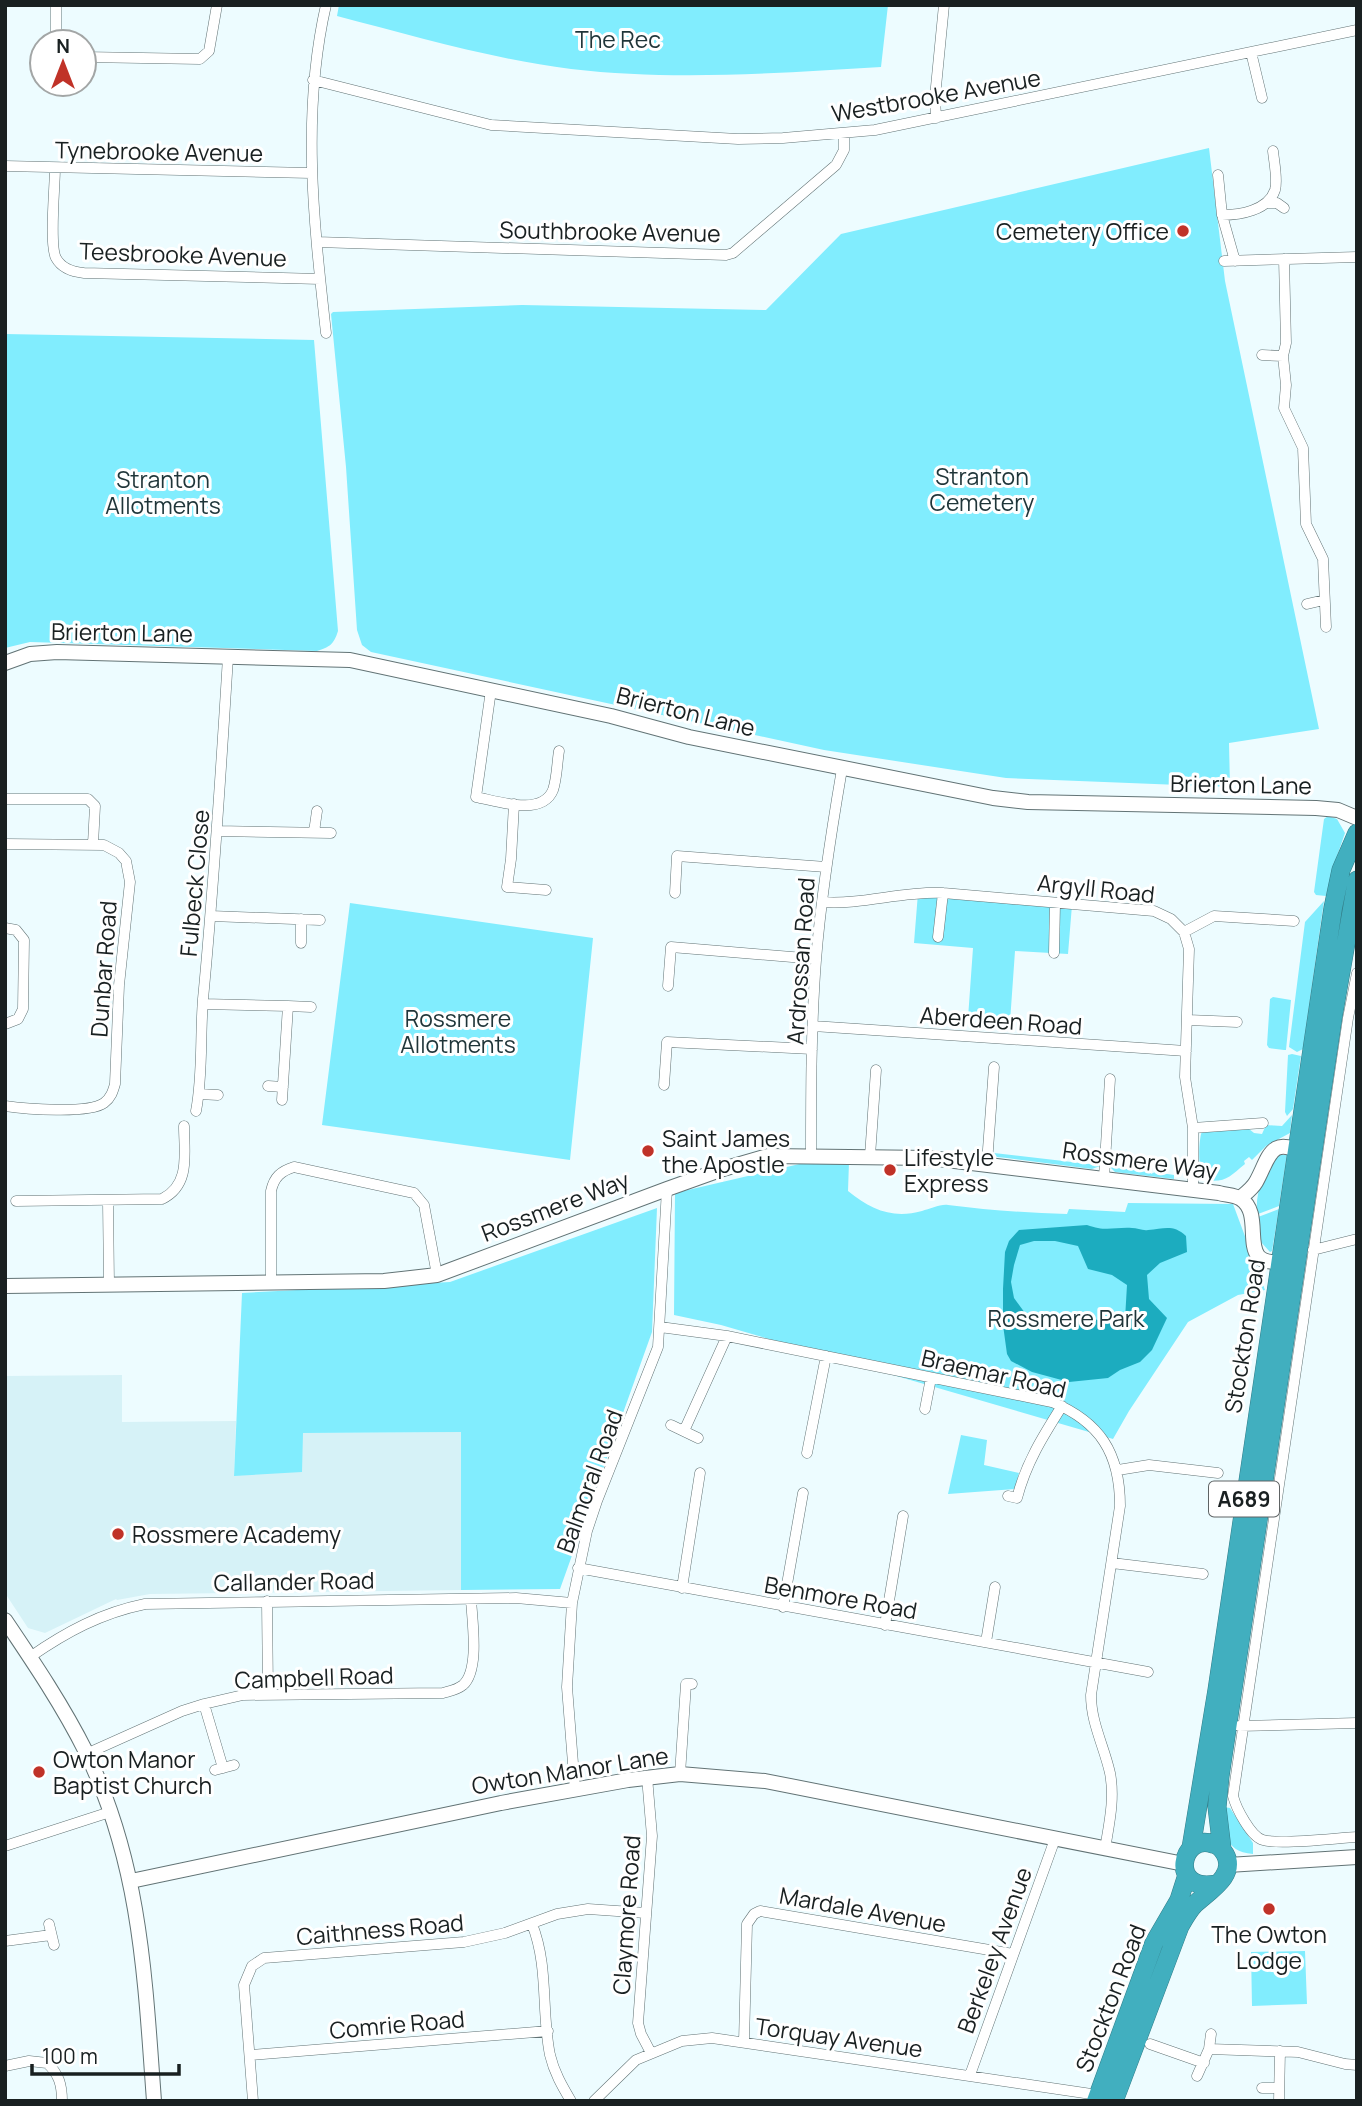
<svg xmlns="http://www.w3.org/2000/svg" width="1362" height="2106" viewBox="0 0 1362 2106" font-family="Manrope,sans-serif">
<style>
.built{fill:#d6f2f7}
.green{fill:#81edfe}
.water{fill:#1cacbf;fill-rule:evenodd}
.lines{fill:none;stroke-linecap:round;stroke-linejoin:round}
.street-casing{stroke:#627375;stroke-width:11}
.secondary-casing{stroke:#627375;stroke-width:16}
.highway-casing{stroke:#337d88;stroke-width:19}
.street{stroke:#fff;stroke-width:10}
.secondary{stroke:#fff;stroke-width:14}
.highway{stroke:#41afbf;stroke-width:18}
.poi-dot{fill:#c03228;stroke:#fff;stroke-width:2.5}
.labels{text-anchor:middle;dominant-baseline:central;stroke-width:6;stroke-linejoin:round;paint-order:stroke}
.shield{fill:#fff;stroke:#5e6364;stroke-width:2}
.shield-label{font-size:21px;font-weight:bold;fill:#192021}
.park-label{font-size:23px;fill:#1f3539;stroke:#fff}
.street-label{font-size:23px;fill:#192021;stroke:#fff}
.poi-label{font-size:23px;fill:#192021;stroke:#fff;text-anchor:start}
</style>
<rect width="100%" height="100%" fill="#edfcff"/>
<path class="built" d="M122 1375V1422L236 1421 234 1475 303 1433 462 1432 461 1590 150 1594 117 1600 116 1599 45 1633 28 1628 5 1593V1376Z"/>
<path class="green" d="M339 5H888L881 67C779 73 674 81 571 69 492 59 414 36 337 16Z
M1209 148 1225 281 1319 729 1229 743 1230 787 1006 778 824 750 371 652 362 645 357 630 346 467 331 314 333 312 522 305 766 310 841 234Z
M5 334 314 340 338 631C334 644 330 647 317 651L30 642 5 648Z
M1328 816 1337 819 1345 833 1334 865 1326 896 1316 895 1314 892 1324 819Z
M918 893 1072 905 1068 954 1015 951 1010 1022 968 1018 973 948 914 943Z
M1324 901 1303 1049 1297 1052 1289 1047 1305 922Z
M350 903 593 938 570 1160 322 1125Z
M1273 997 1291 1000 1286 1050H1284L1269 1048 1267 1045 1270 999Z
M1292 1054 1301 1056 1293 1109 1287 1116 1285 1112 1288 1055Z
M1292 1115 1290 1133 1266 1146 1252 1160 1249 1157 1244 1161 1245 1164C1229 1177 1226 1183 1204 1180 1198 1172 1198 1142 1202 1131L1249 1129 1254 1133 1262 1134 1266 1125 1282 1126Z
M994 1153 1089 1164 1100 1166 1092 1169 1007 1158 997 1157Z
M1280 1155H1287L1279 1206 1258 1214C1253 1198 1265 1164 1280 1155Z
M808 1162H849L848 1191C871 1210 893 1219 922 1211 930 1209 940 1204 948 1205 988 1210 1027 1213 1067 1214L1069 1209 1125 1212 1128 1203 1233 1204 1265 1290 1238 1295 1188 1322 1129 1411 1113 1439 721 1325 674 1315 675 1193Z
M1110 1167 1151 1172V1174L1155 1172 1174 1175V1179L1115 1172Z
M657 1208 652 1332 560 1589 461 1590V1432L303 1433 302 1472 234 1476 242 1293 450 1282Z
M1279 1209 1272 1251 1270 1252 1260 1241 1258 1217Z
M961 1435 987 1440 984 1465 1019 1473 1015 1489 948 1494Z
M1224 1807 1230 1808 1253 1843V1854C1222 1851 1227 1832 1224 1807Z
M1305 1951 1307 2004 1252 2006 1251 1952Z"/>
<path class="water" d="M1087 1225C1106 1232 1114 1227 1132 1228 1137 1228 1143 1231 1148 1230 1164 1229 1173 1224 1186 1236L1187 1252 1160 1263 1147 1275 1149 1299 1167 1318 1152 1350 1140 1362 1120 1370 1108 1378 1069 1382 1032 1372 1011 1361 1007 1354 1003 1325V1289L1005 1252 1009 1241 1019 1230ZM1034 1241H1055L1078 1246 1088 1269 1112 1275 1127 1285 1125 1319 1107 1324 1090 1317 1071 1322 1044 1319 1025 1313 1014 1298 1011 1282 1014 1265 1020 1245Z"/>
<g class="lines">
<defs>
<path id="street" d="M56 42V5
M1251 52 1262 98
M84 57 200 59 209 51 217 5
M313 80 491 125 738 139 783 138 875 130 1357 30
M936 118 935 97 944 5
M5 166 311 173
M55 168C55 186 49 245 56 258 62 269 73 272 84 273L320 279
M1218 175 1222 215 1235 261
M1266 203H1277L1284 208
M1222 215C1239 215 1268 211 1275 190 1278 180 1274 162 1273 151
M317 242 726 255 733 253 836 165 844 150V134
M1284 259 1286 343 1283 356 1286 385 1284 408 1303 448 1306 524 1323 559 1326 627
M1224 261 1357 257
M326 333C314 224 301 114 326 5
M1262 355 1283 356
M1307 604 1324 600
M491 690 476 797C497 801 542 817 553 790 557 778 557 763 559 751
M5 799H88L95 806 93 844
M514 804 511 859 507 887 546 890
M218 831 331 833
M314 832 317 811
M5 844 104 845 119 853 126 861 130 882 119 985 115 1084C113 1091 111 1098 104 1103 89 1114 25 1109 5 1106
M675 893 677 856 826 867
M822 902C863 905 902 891 943 893L1154 911 1171 919 1184 932 1189 949 1185 1077 1193 1128V1190
M211 916 320 920
M301 919V943
M5 928 16 930 24 940 23 1009 18 1019 5 1024
M1184 932 1214 916 1294 921
M938 937 943 893
M1054 953 1055 903
M1357 973 1348 1018 1233 1796C1236 1808 1251 1837 1263 1840 1279 1845 1336 1838 1357 1837
M668 986 671 947 816 959
M203 1004 288 1006 282 1100
M288 1006 311 1007
M1188 1020 1237 1022
M813 1026 1186 1051
M664 1085 667 1042 812 1049
M268 1086 283 1087
M199 1094 218 1095
M196 1111C203 1075 200 1036 203 999 214 885 221 771 228 657
M1193 1128 1263 1123
M870 1156 876 1070
M811 1157C811 1091 811 1025 816 960 821 896 831 833 842 769
M987 1163 994 1067
M1104 1178 1110 1079
M16 1201 162 1199C191 1185 184 1153 184 1126
M108 1201 109 1285
M1313 1250 1357 1239
M271 1283V1191C274 1177 281 1171 294 1167L414 1193 424 1205 437 1275
M660 1327 727 1336 1052 1402C1100 1422 1120 1453 1120 1506L1091 1695C1091 1723 1104 1746 1110 1773 1115 1799 1109 1824 1105 1849
M925 1409 931 1378
M671 1425 698 1438
M684 1431 727 1336
M807 1453 826 1356
M1118 1470 1149 1465 1218 1473
M1008 1496 1017 1498C1026 1463 1043 1436 1062 1406
M1112 1563 1203 1574
M578 1568 1148 1672
M682 1588 700 1473
M267 1601 268 1694
M783 1607 803 1493
M885 1625 903 1516
M986 1642 995 1587
M30 1657C66 1632 101 1613 145 1604L516 1598 572 1603
M204 1704 223 1768
M1239 1726 1357 1723
M86 1754 182 1711 204 1704 243 1695 443 1693C450 1691 457 1690 463 1685 480 1670 472 1620 471 1599
M215 1770 234 1765
M680 1774 686 1684H692
M647 1777 652 1836 638 2023 641 2034 651 2053
M575 1789 567 1687 572 1603 587 1531 597 1501 658 1347 667 1189
M5 1846 110 1812
M49 1924 54 1945
M532 1924C549 1967 541 2011 550 2055 554 2072 562 2086 571 2101
M5 1941 51 1935
M744 2042 747 1924 754 1914 760 1911 1013 1954
M1150 2044 1204 2063
M1209 2049 1298 2052 1345 2064 1357 2065
M250 2055 548 2031
M5 2066 29 2061 47 2063C59 2074 62 2085 62 2101
M970 2075 1055 1839
M1197 2076 1209 2049 1211 2034
M1262 2088H1279
M253 2101 244 1985 252 1966 264 1958 464 1942 505 1933 557 1914 588 1909 646 1913
M594 2101 636 2060 682 2041 712 2038 1098 2095
M1279 2101 1280 2051"/>
<path id="secondary" d="M5 663 30 654 57 652 350 660 611 716 689 737 993 798 1028 802 1316 808 1338 810 1357 818
M1240 1198C1246 1193 1252 1189 1256 1182 1269 1159 1270 1133 1305 1155
M5 1286 384 1281 437 1275 667 1189 723 1169 768 1156 930 1158 1219 1193C1225 1195 1235 1195 1241 1199 1268 1217 1231 1273 1289 1260
M5 1620C34 1663 63 1706 86 1752 141 1865 145 1979 154 2101
M1228 1865 1357 1857
M131 1881 501 1803 628 1780 680 1774 765 1781 1184 1864"/>
<path id="highway" d="M1191 1848 1217 1690 1333 908 1341 870 1357 833
M1222 1849 1217 1807 1220 1776 1333 1017 1357 880
M1096 2101 1154 1943 1179 1900 1187 1875
M1114 2101 1180 1926C1184 1919 1189 1910 1195 1904 1209 1891 1237 1875 1225 1854 1222 1849 1218 1845 1213 1844 1181 1832 1168 1893 1216 1884"/>
</defs>
<use href="#street" class="street-casing"/>
<use href="#secondary" class="secondary-casing"/>
<use href="#highway" class="highway-casing"/>
<use href="#street" class="street"/>
<use href="#secondary" class="secondary"/>
<use href="#highway" class="highway"/>
</g>
<g class="poi-dot">
<circle cx="1183" cy="231" r="7"/>
<circle cx="648" cy="1151" r="7"/>
<circle cx="890" cy="1170" r="7"/>
<circle cx="118" cy="1534" r="7"/>
<circle cx="39" cy="1772" r="7"/>
<circle cx="1269" cy="1909" r="7"/>
</g>
<g class="labels">
<rect class="shield" x="1209" y="1481.5" width="70" height="35" rx="5"/>
<g class="shield-label">
<text x="1244" y="1499">A689</text>
</g>
<g class="park-label">
<text x="618" y="39">The Rec</text>
<text x="982" y="476">Stranton<tspan x="982" dy="26">Cemetery</tspan></text>
<text x="163" y="479">Stranton<tspan x="163" dy="26">Allotments</tspan></text>
<text x="458" y="1018">Rossmere<tspan x="458" dy="26">Allotments</tspan></text>
<text x="1066" y="1318">Rossmere Park</text>
</g>
<g class="street-label">
<text transform="translate(936 95) rotate(-10)">Westbrooke Avenue</text>
<text transform="translate(159 151) rotate(1)">Tynebrooke Avenue</text>
<text transform="translate(610 231) rotate(1)">Southbrooke Avenue</text>
<text transform="translate(183 254) rotate(2)">Teesbrooke Avenue</text>
<text transform="translate(122 632) rotate(1)">Brierton Lane</text>
<text transform="translate(686 711) rotate(14)">Brierton Lane</text>
<text transform="translate(1241 784) rotate(1)">Brierton Lane</text>
<text transform="translate(194 883) rotate(-85)">Fulbeck Close</text>
<text transform="translate(1096 888) rotate(6)">Argyll Road</text>
<text transform="translate(800 961) rotate(-86)">Ardrossan Road</text>
<text transform="translate(103 969) rotate(-86)">Dunbar Road</text>
<text transform="translate(1001 1020) rotate(4)">Aberdeen Road</text>
<text transform="translate(1140 1160) rotate(8)">Rossmere Way</text>
<text transform="translate(555 1206) rotate(-21)">Rossmere Way</text>
<text transform="translate(1244 1336) rotate(-81)">Stockton Road</text>
<text transform="translate(994 1373) rotate(13)">Braemar Road</text>
<text transform="translate(589 1481) rotate(-70)">Balmoral Road</text>
<text transform="translate(294 1581) rotate(-1)">Callander Road</text>
<text transform="translate(841 1597) rotate(10)">Benmore Road</text>
<text transform="translate(314 1677) rotate(-2)">Campbell Road</text>
<text transform="translate(570 1770) rotate(-9)">Owton Manor Lane</text>
<text transform="translate(863 1909) rotate(10)">Mardale Avenue</text>
<text transform="translate(626 1915) rotate(-86)">Claymore Road</text>
<text transform="translate(380 1929) rotate(-5)">Caithness Road</text>
<text transform="translate(994 1950) rotate(-70)">Berkeley Avenue</text>
<text transform="translate(1110 1998) rotate(-69)">Stockton Road</text>
<text transform="translate(397 2024) rotate(-5)">Comrie Road</text>
<text transform="translate(839 2037) rotate(8)">Torquay Avenue</text>
</g>
<g class="poi-label">
<text x="1169" y="231" text-anchor="end">Cemetery Office</text>
<text x="662" y="1138">Saint James<tspan x="662" dy="26">the Apostle</tspan></text>
<text x="904" y="1157">Lifestyle<tspan x="904" dy="26">Express</tspan></text>
<text x="132" y="1534">Rossmere Academy</text>
<text x="53" y="1759">Owton Manor<tspan x="53" dy="26">Baptist Church</tspan></text>
<text x="1269" y="1934" text-anchor="middle">The Owton<tspan x="1269" dy="26">Lodge</tspan></text>
</g>
</g>
<rect width="1362" height="2106" fill="none" stroke="#192021" stroke-width="14"/>
<g transform="translate(63 63)"><circle r="33" fill="#ffffff" stroke="#a3a6a6" stroke-width="2"/>
<path d="M0-5L12 26L0 18L-12 26Z" fill="#c03228"/>
<text y="-10" font-size="19" font-weight="bold" text-anchor="middle" fill="#192021">N</text>
</g>
<path d="M32 2064v10h147v-10" fill="none" stroke="#192021" stroke-width="3.5"/>
<text x="42" y="2064" font-size="21" fill="#192021" stroke="#ffffff" stroke-width="5" paint-order="stroke">100 m</text>
</svg>
